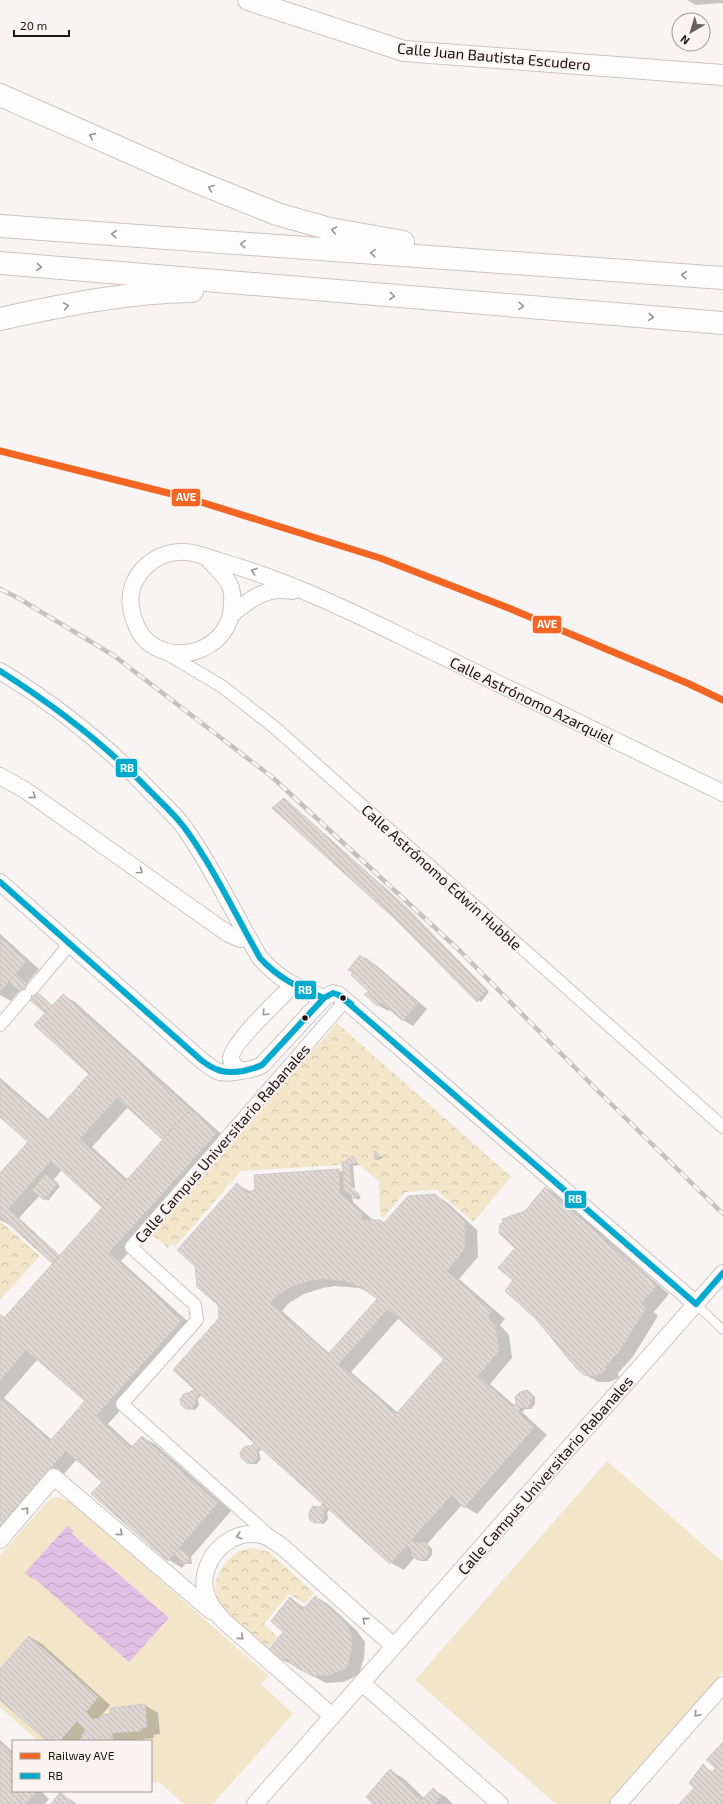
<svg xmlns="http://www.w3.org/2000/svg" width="723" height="1804" viewBox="0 0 723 1804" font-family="'Exo 2',sans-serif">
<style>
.park{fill:url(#park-crowns)}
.pitch{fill:#f2e5ca}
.water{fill:url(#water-waves)}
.shadow{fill:#0003;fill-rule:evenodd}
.building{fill:url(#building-back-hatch);stroke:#d0c9c6;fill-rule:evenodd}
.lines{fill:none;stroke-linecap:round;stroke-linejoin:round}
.service-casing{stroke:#ccc4c3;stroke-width:10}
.pedestrian-casing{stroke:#ccc4c3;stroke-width:14}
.minor-casing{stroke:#ccc4c3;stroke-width:18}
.tertiary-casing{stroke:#ccc4c3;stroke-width:22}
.primary-casing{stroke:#ccc4c3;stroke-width:24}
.service{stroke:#fefdfd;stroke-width:8}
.pedestrian{stroke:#fefdfd;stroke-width:12}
.minor{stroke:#fefdfd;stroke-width:16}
.tertiary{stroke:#fefdfd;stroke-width:20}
.primary{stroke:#fefdfd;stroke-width:22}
.rail-casing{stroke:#c3c2c2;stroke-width:4.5}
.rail{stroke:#faf3f2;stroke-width:3;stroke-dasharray:9;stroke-linecap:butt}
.bus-1-casing{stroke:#faf3f2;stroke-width:9}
.bus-1{stroke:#00a9ce;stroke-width:6}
.rail-1-casing{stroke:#faf3f2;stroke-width:10}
.rail-1{stroke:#f26522;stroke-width:7}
.oneway{stroke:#999392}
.bus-dot{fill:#1d1110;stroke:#faf3f2;stroke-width:1.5}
.labels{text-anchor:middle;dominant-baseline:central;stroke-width:4;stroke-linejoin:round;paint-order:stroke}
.street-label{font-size:15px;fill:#1d1110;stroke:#faf3f2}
.line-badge{stroke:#faf3f2;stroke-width:1.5}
.badge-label{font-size:11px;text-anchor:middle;font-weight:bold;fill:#fff}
</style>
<defs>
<pattern id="park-crowns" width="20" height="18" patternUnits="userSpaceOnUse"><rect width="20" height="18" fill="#f2e5ca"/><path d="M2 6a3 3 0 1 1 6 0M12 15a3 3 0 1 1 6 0" fill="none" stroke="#cfc3ac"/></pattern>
<pattern id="water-waves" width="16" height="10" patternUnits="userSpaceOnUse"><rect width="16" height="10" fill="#e2bfe4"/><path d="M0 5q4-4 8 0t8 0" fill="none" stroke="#c1a3c3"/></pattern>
<pattern id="building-back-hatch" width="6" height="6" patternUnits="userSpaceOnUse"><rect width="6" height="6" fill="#ded7d4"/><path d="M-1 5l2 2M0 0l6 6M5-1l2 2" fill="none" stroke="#beb8b5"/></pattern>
</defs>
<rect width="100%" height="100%" fill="#f8f4f4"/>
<path class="park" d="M337 1023 511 1177 473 1222 437 1190 405 1192 383 1218 380 1215 379 1181 358 1164 241 1171 175 1247 171 1244 168 1248 152 1235Z
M0 1221 40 1256 0 1300Z
M254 1548 269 1552 314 1593 305 1604 289 1594 264 1624 278 1637 268 1648C244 1628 197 1602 223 1566 232 1554 239 1549 254 1548Z"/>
<path class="pitch" d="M607 1461 723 1562V1672L608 1804H556L415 1680Z
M59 1497 71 1502 269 1676 261 1684 293 1714 213 1804H184L159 1782 151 1783V1741H38L0 1707V1555L47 1502 52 1498Z"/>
<path class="water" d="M67 1526 74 1531 72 1534 169 1618 129 1662 34 1578 32 1579 25 1573Z"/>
<path class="shadow" d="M687 0H723V3L696 5Z
M408 909 489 992 481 1002 397 919Z
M0 934 39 969 27 983 53 1006 63 995 75 1002 229 1141 121 1261 195 1328 108 1424 133 1447 142 1437 155 1444 231 1511 191 1557 192 1564H185L182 1568 169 1560 93 1494 104 1482 77 1459 0 1548V1314L6 1318 54 1264 12 1226 0 1220V1175L30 1142 0 1115V1078L49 1120 90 1074 46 1013 20 990 11 1001 0 995ZM128 1107 164 1139 128 1180 92 1147ZM62 1170 103 1207 61 1257 19 1218 40 1195 48 1201 60 1186 53 1180ZM38 1359 87 1401 52 1440 4 1398Z
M366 959 376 965 427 1009 413 1026 403 1020 390 1009 388 1011 378 1005 366 995 371 992Z
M376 1152 378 1154 383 1158 377 1160 375 1159Z
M353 1158 359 1165 353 1166 355 1189 352 1187V1190L361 1197 358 1200 352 1195 353 1202 374 1221 385 1224 435 1195 448 1203 477 1230 478 1257 459 1279 505 1319 500 1325 509 1335 512 1358 490 1384 515 1406 530 1393 535 1397V1404L531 1409H525L522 1412 547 1435 477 1514 462 1505 427 1544 432 1549V1555L427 1561H421L415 1557 404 1570 391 1563 330 1509 327 1513 328 1519 324 1524 314 1522 320 1508 324 1503 262 1448 259 1452 261 1459 257 1464H251L247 1463 252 1447 255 1444 258 1446 202 1394 198 1399 199 1405 195 1410 186 1408 198 1392 220 1318 237 1184 251 1192 338 1170 344 1173ZM335 1286 359 1288 371 1293 379 1299 330 1354 282 1311 289 1303 304 1294 323 1288ZM399 1318 445 1359 398 1413 351 1372Z
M546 1188 558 1195 669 1294 654 1312 658 1316 632 1358 618 1373 619 1378 609 1382H598L584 1374 568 1359 536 1318 514 1280 517 1248 526 1212Z
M316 1597 328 1604 356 1630 365 1642 364 1658 359 1675 343 1682 326 1683 283 1660 284 1631 291 1599 305 1608Z
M30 1637 42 1644 110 1705 101 1716 111 1715 145 1705 158 1713 160 1734 153 1735 154 1738 125 1741H84L83 1736 79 1741H49L0 1698V1671Z
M0 1740 13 1752V1791H41L49 1799 45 1804H0Z
M723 1743V1804H681L696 1788 703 1766 713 1772 717 1768Z
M390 1771 403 1778 425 1799 433 1790 446 1797 453 1804H375Z
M60 1794 73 1801 76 1804H52Z"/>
<path class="building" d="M284 798 405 906 487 990 477 1002 396 920 272 808Z
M0 937 27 961 0 992Z
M360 955 365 959 366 958 418 1003 403 1021 381 1002 377 1006 364 994 369 992 351 975 353 973 348 970Z
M16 974 52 1006 45 1013 9 982Z
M63 994 190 1109 162 1139 117 1098 80 1139 126 1181 102 1207 51 1161 0 1218V1173L28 1142 0 1117V1080L47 1121 89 1074 34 1025Z
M190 1109 217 1133 109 1253 182 1320 96 1416 131 1448 142 1436 218 1503 168 1561 91 1494 102 1482 66 1451 0 1526V1397L50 1441 85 1401 26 1350 0 1381V1314L4 1318Z
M375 1151 381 1157 374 1159Z
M353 1156 357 1163 350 1165 352 1189 359 1194 355 1199 344 1189 342 1163Z
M339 1169 340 1194 361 1211 362 1220H380L384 1223 408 1196 435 1194 465 1222V1249L447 1271 492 1311 488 1317 496 1327 499 1351 478 1376 535 1427 464 1508 451 1496 390 1564 173 1370 219 1318 218 1305 197 1287 195 1266 177 1250 237 1183 248 1193 255 1189 254 1175ZM322 1279 345 1281 355 1285 364 1289 377 1299 328 1354 270 1303 276 1296 291 1287 310 1281ZM388 1309 444 1359 396 1414 339 1364Z
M46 1174 58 1183 44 1200 32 1190Z
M545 1187 657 1286 641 1304 646 1308 620 1351 606 1366V1371L596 1376 584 1375 577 1369 536 1319 505 1291 513 1280 498 1268 515 1248 499 1233 500 1224 503 1223 502 1219 525 1211Z
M8 1209 60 1256 53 1264 1 1217Z
M194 1389 199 1393 196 1397V1403L192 1409H186L181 1405 180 1399 184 1394 190 1392Z
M527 1390 533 1395 532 1402 528 1408H522L518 1412 513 1407 516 1403 515 1397 520 1392Z
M254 1443 259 1447 257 1451 258 1457 253 1463H247L241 1458 240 1452 245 1446H251Z
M323 1503 327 1507 324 1511 325 1517 320 1523H314L309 1519V1512L313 1506 320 1507Z
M412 1540 417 1543 424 1542 429 1546V1554L424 1560H417L412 1556 411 1549 407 1545Z
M179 1549 189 1555V1563H180V1559L174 1554Z
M315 1596 344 1621 352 1634V1650L347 1668 330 1675 313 1676 297 1668 286 1658 283 1661 269 1649 283 1632 271 1621 290 1597 303 1609Z
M29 1636 98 1697 86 1712 92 1719 100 1718V1715L110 1714 111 1708 145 1704 147 1727 141 1728V1731L112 1733 113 1741H83L82 1734H85L84 1728 77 1721 60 1741H47L0 1700V1669Z
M723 1742V1804H679L694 1788 689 1783 703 1764 711 1773 716 1768 706 1760Z
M0 1743 13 1755V1791H37L26 1804H0Z
M390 1769 422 1800 433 1788 441 1796 435 1804H373L366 1797Z
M60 1792 74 1804H51Z"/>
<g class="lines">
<defs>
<path id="service" d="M696 1304 723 1330"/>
<path id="pedestrian" d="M166 653 223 687 274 727 723 1127
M32 989 70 944
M0 1025 25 996
M272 1538 122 1404 197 1320 195 1305 131 1247 346 1000"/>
<path id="minor" d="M206 557C215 567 226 575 231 588 233 594 232 600 232 606 230 647 181 667 149 643 139 635 133 620 131 608 126 576 155 550 185 552 196 552 209 558 219 561 283 579 342 607 401 636 509 688 616 741 723 793
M232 614C250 599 267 586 292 591
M0 671C58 706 111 749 157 798 167 808 178 818 186 830 214 870 235 916 260 958 279 980 298 988 324 998
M0 776 25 790 227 933 240 939 244 937 245 932
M0 882 201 1060C217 1073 221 1075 241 1071 249 1069 254 1070 262 1065L324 998 333 993 339 995 696 1304
M241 1071C237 1067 232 1065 231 1059 230 1045 281 997 292 986
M0 1540 54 1477 211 1611
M362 1683 500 1804
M332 1716 225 1622C210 1607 199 1590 207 1568 215 1545 240 1528 264 1536 278 1540 294 1558 305 1567 335 1594 364 1620 394 1646
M255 1804 723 1273
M618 1804 723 1685"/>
<path id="tertiary" d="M248 0 404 51 723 75"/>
<path id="primary" d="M0 95 190 179 277 214 330 229 403 242
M0 226 723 278
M0 263 723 323
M0 319C63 305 128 292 192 291"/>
</defs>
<use href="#service" class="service-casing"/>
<use href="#pedestrian" class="pedestrian-casing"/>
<use href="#minor" class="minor-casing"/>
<use href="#tertiary" class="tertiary-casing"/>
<use href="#primary" class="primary-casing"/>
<use href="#service" class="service"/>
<use href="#pedestrian" class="pedestrian"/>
<use href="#minor" class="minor"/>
<use href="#tertiary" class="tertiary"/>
<use href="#primary" class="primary"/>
<defs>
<path id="rail" d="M0 589 18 598 113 655 272 777 459 950 597 1090 723 1214"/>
</defs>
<use href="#rail" class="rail-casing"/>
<use href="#rail" class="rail"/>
<defs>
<path id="bus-1" d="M0 671C55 706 106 745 151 792 162 803 174 814 184 827 214 868 235 914 260 958 278 978 299 988 324 998L333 993 339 995 696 1304
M0 882 201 1060C215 1071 225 1074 243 1071 250 1069 256 1068 262 1065L324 998 333 993 339 995 351 1004
M696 1304 723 1273"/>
</defs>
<use href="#bus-1" class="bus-1-casing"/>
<use href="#bus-1" class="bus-1"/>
<defs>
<path id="rail-1" d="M0 451 188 498 380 558 511 609 687 683 723 700"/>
</defs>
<use href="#rail-1" class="rail-1-casing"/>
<use href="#rail-1" class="rail-1"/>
</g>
<defs><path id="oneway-chevron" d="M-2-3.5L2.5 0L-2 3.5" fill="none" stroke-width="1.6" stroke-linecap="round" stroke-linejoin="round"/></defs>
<g class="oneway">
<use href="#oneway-chevron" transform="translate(92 136) rotate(-156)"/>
<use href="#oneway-chevron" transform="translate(211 188) rotate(-157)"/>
<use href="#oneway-chevron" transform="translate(334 230) rotate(-168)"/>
<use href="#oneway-chevron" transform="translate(114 234) rotate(-176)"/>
<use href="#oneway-chevron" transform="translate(243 244) rotate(-176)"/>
<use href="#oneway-chevron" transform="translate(373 253) rotate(-176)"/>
<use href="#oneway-chevron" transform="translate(39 267) rotate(5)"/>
<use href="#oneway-chevron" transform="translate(684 275) rotate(-175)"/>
<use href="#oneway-chevron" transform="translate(392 296) rotate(5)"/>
<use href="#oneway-chevron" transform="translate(66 306) rotate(-10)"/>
<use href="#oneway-chevron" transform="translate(521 306) rotate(5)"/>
<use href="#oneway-chevron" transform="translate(651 317) rotate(5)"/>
<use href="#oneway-chevron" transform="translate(254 571) rotate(-160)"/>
<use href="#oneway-chevron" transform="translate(33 796) rotate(36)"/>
<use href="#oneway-chevron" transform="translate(140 871) rotate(35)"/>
<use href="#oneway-chevron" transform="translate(265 1013) rotate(134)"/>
<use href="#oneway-chevron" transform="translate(26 1510) rotate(-49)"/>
<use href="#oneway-chevron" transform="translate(120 1533) rotate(40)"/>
<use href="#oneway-chevron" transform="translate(239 1536) rotate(163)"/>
<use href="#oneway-chevron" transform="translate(365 1620) rotate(-139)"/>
<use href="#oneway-chevron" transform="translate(241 1637) rotate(41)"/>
<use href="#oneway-chevron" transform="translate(697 1714) rotate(131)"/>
</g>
<g class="bus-dot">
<circle cx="343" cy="998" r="3.5"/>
<circle cx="305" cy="1018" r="3.5"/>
</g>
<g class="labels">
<g class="street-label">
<text transform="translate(494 56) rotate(5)">Calle Juan Bautista Escudero</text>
<text transform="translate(532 700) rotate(26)">Calle Astrónomo Azarquiel</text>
<text transform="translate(442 877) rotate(42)">Calle Astrónomo Edwin Hubble</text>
<text transform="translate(222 1143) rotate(-49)">Calle Campus Universitario Rabanales</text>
<text transform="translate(545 1475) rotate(-49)">Calle Campus Universitario Rabanales</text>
</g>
</g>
<g class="line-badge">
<rect x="171" y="488" width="30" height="19" rx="4" fill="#f26522"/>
<rect x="532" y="615" width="30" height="19" rx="4" fill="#f26522"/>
<rect x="115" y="758" width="23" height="20" rx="4" fill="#00a9ce"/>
<rect x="294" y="980" width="23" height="20" rx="4" fill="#00a9ce"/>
<rect x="564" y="1190" width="23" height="19" rx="4" fill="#00a9ce"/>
</g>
<g class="badge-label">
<text x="186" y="501">AVE</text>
<text x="547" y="628">AVE</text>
<text x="127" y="772">RB</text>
<text x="305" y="994">RB</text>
<text x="575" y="1203">RB</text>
</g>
<rect x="12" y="1740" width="140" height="52" fill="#faf3f2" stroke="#a29998"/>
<rect x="20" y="1753" width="20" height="6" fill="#f26522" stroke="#a29998"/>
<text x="48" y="1760" font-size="12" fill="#1d1110">Railway AVE</text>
<rect x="20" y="1773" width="20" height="6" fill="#00a9ce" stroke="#a29998"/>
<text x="48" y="1780" font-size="12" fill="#1d1110">RB</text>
<g transform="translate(691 32) rotate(218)"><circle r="19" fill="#faf3f2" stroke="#a29998"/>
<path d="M0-3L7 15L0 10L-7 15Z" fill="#6a6060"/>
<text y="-6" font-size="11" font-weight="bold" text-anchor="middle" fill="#1d1110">N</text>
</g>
<path d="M14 30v6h55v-6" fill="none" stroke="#1d1110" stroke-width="2"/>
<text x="20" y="30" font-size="12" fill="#1d1110" stroke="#faf3f2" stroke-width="3" paint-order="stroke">20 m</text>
</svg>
